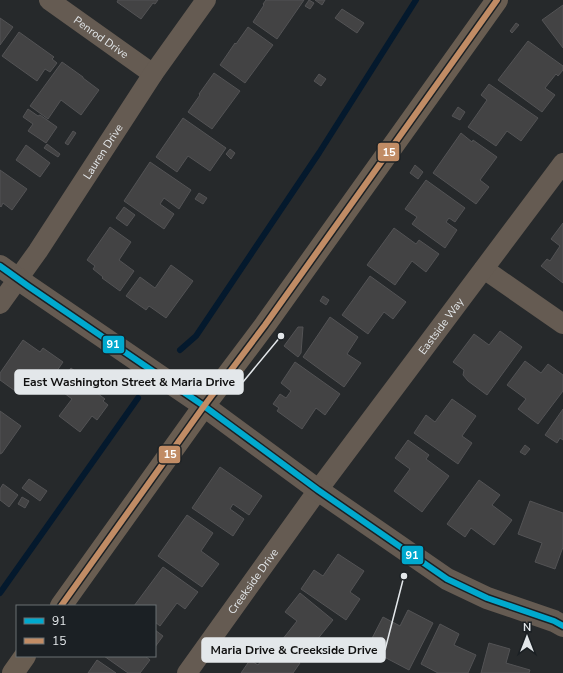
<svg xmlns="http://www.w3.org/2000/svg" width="563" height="673" viewBox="0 0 563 673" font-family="'Nunito Sans',sans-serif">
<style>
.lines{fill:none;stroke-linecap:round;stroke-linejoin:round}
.stream{stroke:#04192d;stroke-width:6}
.building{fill:#434344;stroke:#535355}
.minor{stroke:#655b52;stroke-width:20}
.tertiary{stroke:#655b52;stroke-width:22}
.secondary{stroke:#695d51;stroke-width:22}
.bus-1-casing{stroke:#1b2024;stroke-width:9}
.bus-2-casing{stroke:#1b2024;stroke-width:9}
.bus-1{stroke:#00a9ce;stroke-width:6}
.bus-2{stroke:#c18c65;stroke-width:6}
.labels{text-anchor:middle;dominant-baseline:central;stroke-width:4;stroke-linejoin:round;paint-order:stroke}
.street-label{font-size:11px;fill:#e3e7ea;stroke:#1b2024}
.leader{fill:none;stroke:#e3e7ea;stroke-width:1.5}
.callout-dot{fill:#e3e7ea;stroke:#1b2024;stroke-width:1.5}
.callout{fill:#e3e7ea;stroke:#e3e7ea;stroke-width:1.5}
.callout-label{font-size:12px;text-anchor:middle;font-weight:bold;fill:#111}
.line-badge{stroke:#1b2024;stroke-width:1.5}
.badge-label{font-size:11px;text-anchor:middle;font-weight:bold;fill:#fff}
</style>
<rect width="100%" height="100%" fill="#26292b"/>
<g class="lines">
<path class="stream" d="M180 350 196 336 319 153 416 0
M0 593 138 398"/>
</g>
<path class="building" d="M118 0H158L155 4 153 3 141 19 117 2Z
M266 0H304L277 39 253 22 264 5 263 4Z
M309 0 314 3 310 9 305 6Z
M315 0H325L322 5Z
M563 5V48L542 20Z
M342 9 364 23 357 33 335 18Z
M0 18 13 27 0 45Z
M516 23 519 25 512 33 510 31Z
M248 27 273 45 245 83 220 65 235 43 236 44Z
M19 32 54 57 52 59 57 63 50 72 45 69 37 81 2 56Z
M528 41 563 66V70L558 76 556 74 545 88 555 95 542 112 498 80Z
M62 62 83 77V78L99 90 81 115 61 100 48 119 30 106Z
M214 73 240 91 212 129 188 112 200 95 199 94Z
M319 74 326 79 321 86 314 81Z
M489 84 538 118 521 141 507 131 496 146 468 127 487 100 481 95Z
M458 107 465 112 460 120 452 116Z
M28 109 38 116 40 115 57 127 46 143 28 131 33 124 23 117Z
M183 118 226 148 210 171 188 156 177 172 156 157Z
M73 131 76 133 68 145 65 143Z
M461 133 472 142 473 140 497 157 480 180 489 187 476 204 433 173Z
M47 144 60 154 58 157 44 148Z
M26 145 50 163 40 177 16 160Z
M230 149 235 153 231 159 226 154Z
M150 162 191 190 179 209 164 198 160 204 174 214 164 229 124 201Z
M415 165 423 172 418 179 410 173Z
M0 170 27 189 12 210 3 203 1 207 0 206Z
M426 180 465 208 455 222 449 218 446 222 457 230 445 248 412 224 417 217 405 209Z
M199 193 207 198 203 204 195 199Z
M124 207 135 215 127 226 116 218Z
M563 223V283L541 266 547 259 550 261 560 246 551 239Z
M110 227 131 242 119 260 134 271 120 291 102 278 103 277 93 269 95 266 87 260Z
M394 228 416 244 419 240 439 254 426 272 412 261 395 285 367 265Z
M171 265 193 281 166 318 149 306 146 310 126 296 140 277 155 288Z
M370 276 406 302 393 319 384 312 368 334 342 315Z
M323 296 329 300 326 305 320 301Z
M330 317 358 337 347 354 361 363 344 387 303 357Z
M298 327H303L301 353 298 357 284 346Z
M500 331 522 347 487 395 468 381 463 375 464 370 453 362 474 334 489 345Z
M23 340 40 352 43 348 63 362 50 381 35 370 18 393 0 380V373Z
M525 361 541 373 548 364 563 375V391L538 424 518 409 526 399 507 385Z
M295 362 340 394 325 415 316 408 302 429 277 411 279 408 273 404 280 394 286 398 291 391 281 383Z
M71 368 88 381 87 382 98 390 97 393 105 399 103 401 108 405 97 420 92 416 80 432 59 416 72 399 56 387Z
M452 399 476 416 462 436 472 443 458 464 414 433 426 415 435 422Z
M563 409V440L560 438 557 443 545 435Z
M0 411 21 426 2 453 0 454Z
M408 440 429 455 426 459 449 476 422 512 394 491 410 469 395 458Z
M525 445 530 449 525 455 520 452Z
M220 467 262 496 249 515 233 504 230 509 244 519 233 536 192 508Z
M29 479 47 491 40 501 22 488Z
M479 480 500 495 492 505 512 520 494 545 471 528 465 537 447 524Z
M3 484 18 495 9 507 0 500V489Z
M22 497 29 501 25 508 18 504Z
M530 501 563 513V547L555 569 535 562 542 543 518 534Z
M187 515 213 533 201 551 219 564 202 587 158 556Z
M338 554 364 571 350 592 360 599 346 620 301 589 314 570 323 576Z
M163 567 198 592 185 609 177 603 160 626 155 622V606H134Z
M300 593 333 620 303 657 282 640 297 621 285 612Z
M408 610 433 623 409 670 367 648 383 617 400 626Z
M440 624 459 634 454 645 476 655 468 673H438L421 664Z
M155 630 163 636 155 647Z
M489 643 510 649 506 663 530 670 529 673H481Z
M273 644 300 663 293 673H241L250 660 258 665Z
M104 656H145L150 660 140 673H128Z
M97 660 116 673H88Z"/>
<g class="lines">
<g class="minor">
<path id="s1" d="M49 0 153 74"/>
<path d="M484 269 563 324"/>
<path id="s2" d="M0 304 38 251 153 74 206 0"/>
<path id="s3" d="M187 673 318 490 563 163"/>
</g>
<path class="tertiary" d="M0 266 28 286 204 406 318 490 447 579 487 598 554 621 563 626"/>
<path class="secondary" d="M61 606 204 406 265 325 497 0
M13 673 25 656"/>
<defs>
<path id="bus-1" d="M0 266 28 286 204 406 318 490 447 579 487 598 554 621 563 626"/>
<path id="bus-2" d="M61 606 204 406 265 325 497 0"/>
</defs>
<use href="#bus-1" class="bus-1-casing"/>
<use href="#bus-2" class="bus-2-casing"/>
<use href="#bus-1" class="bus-1"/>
<use href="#bus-2" class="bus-2"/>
</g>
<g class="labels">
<g class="street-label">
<text stroke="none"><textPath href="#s1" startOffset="64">Penrod Drive</textPath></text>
<text stroke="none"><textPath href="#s2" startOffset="184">Lauren Drive</textPath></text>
<text stroke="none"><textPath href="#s3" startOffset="430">Eastside Way</textPath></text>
<text stroke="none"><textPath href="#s3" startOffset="113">Creekside Drive</textPath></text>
</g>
</g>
<path class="leader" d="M281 336L243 382M404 576L385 650"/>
<g class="callout-dot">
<circle cx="281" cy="336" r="4"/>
<circle cx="404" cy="576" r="4"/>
</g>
<g class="callout">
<rect x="15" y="370" width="228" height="24" rx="4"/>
<rect x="202" y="638" width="183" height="24" rx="4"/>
</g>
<g class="callout-label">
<text x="129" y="386">East Washington Street &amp; Maria Drive</text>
<text x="294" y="654">Maria Drive &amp; Creekside Drive</text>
</g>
<g class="line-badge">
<rect x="377" y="142" width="23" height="20" rx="4" fill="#c18c65"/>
<rect x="102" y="335" width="23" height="19" rx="4" fill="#00a9ce"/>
<rect x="158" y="445" width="23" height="19" rx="4" fill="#c18c65"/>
<rect x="401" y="545" width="23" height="20" rx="4" fill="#00a9ce"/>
</g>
<g class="badge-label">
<text x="389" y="156">15</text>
<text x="113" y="348">91</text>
<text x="170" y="458">15</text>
<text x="412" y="559">91</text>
</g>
<rect x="16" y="605" width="140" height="52" fill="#1b2024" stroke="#6b7073"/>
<rect x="24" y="618" width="20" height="6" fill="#00a9ce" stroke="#6b7073"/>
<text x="52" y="625" font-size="12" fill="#e3e7ea">91</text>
<rect x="24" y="638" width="20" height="6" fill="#c18c65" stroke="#6b7073"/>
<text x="52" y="645" font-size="12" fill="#e3e7ea">15</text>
<g transform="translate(527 637)" stroke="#1b2024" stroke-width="3" paint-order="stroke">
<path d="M0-3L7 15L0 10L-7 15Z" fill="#e3e7ea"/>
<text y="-6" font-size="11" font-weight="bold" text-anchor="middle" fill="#e3e7ea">N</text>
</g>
</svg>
